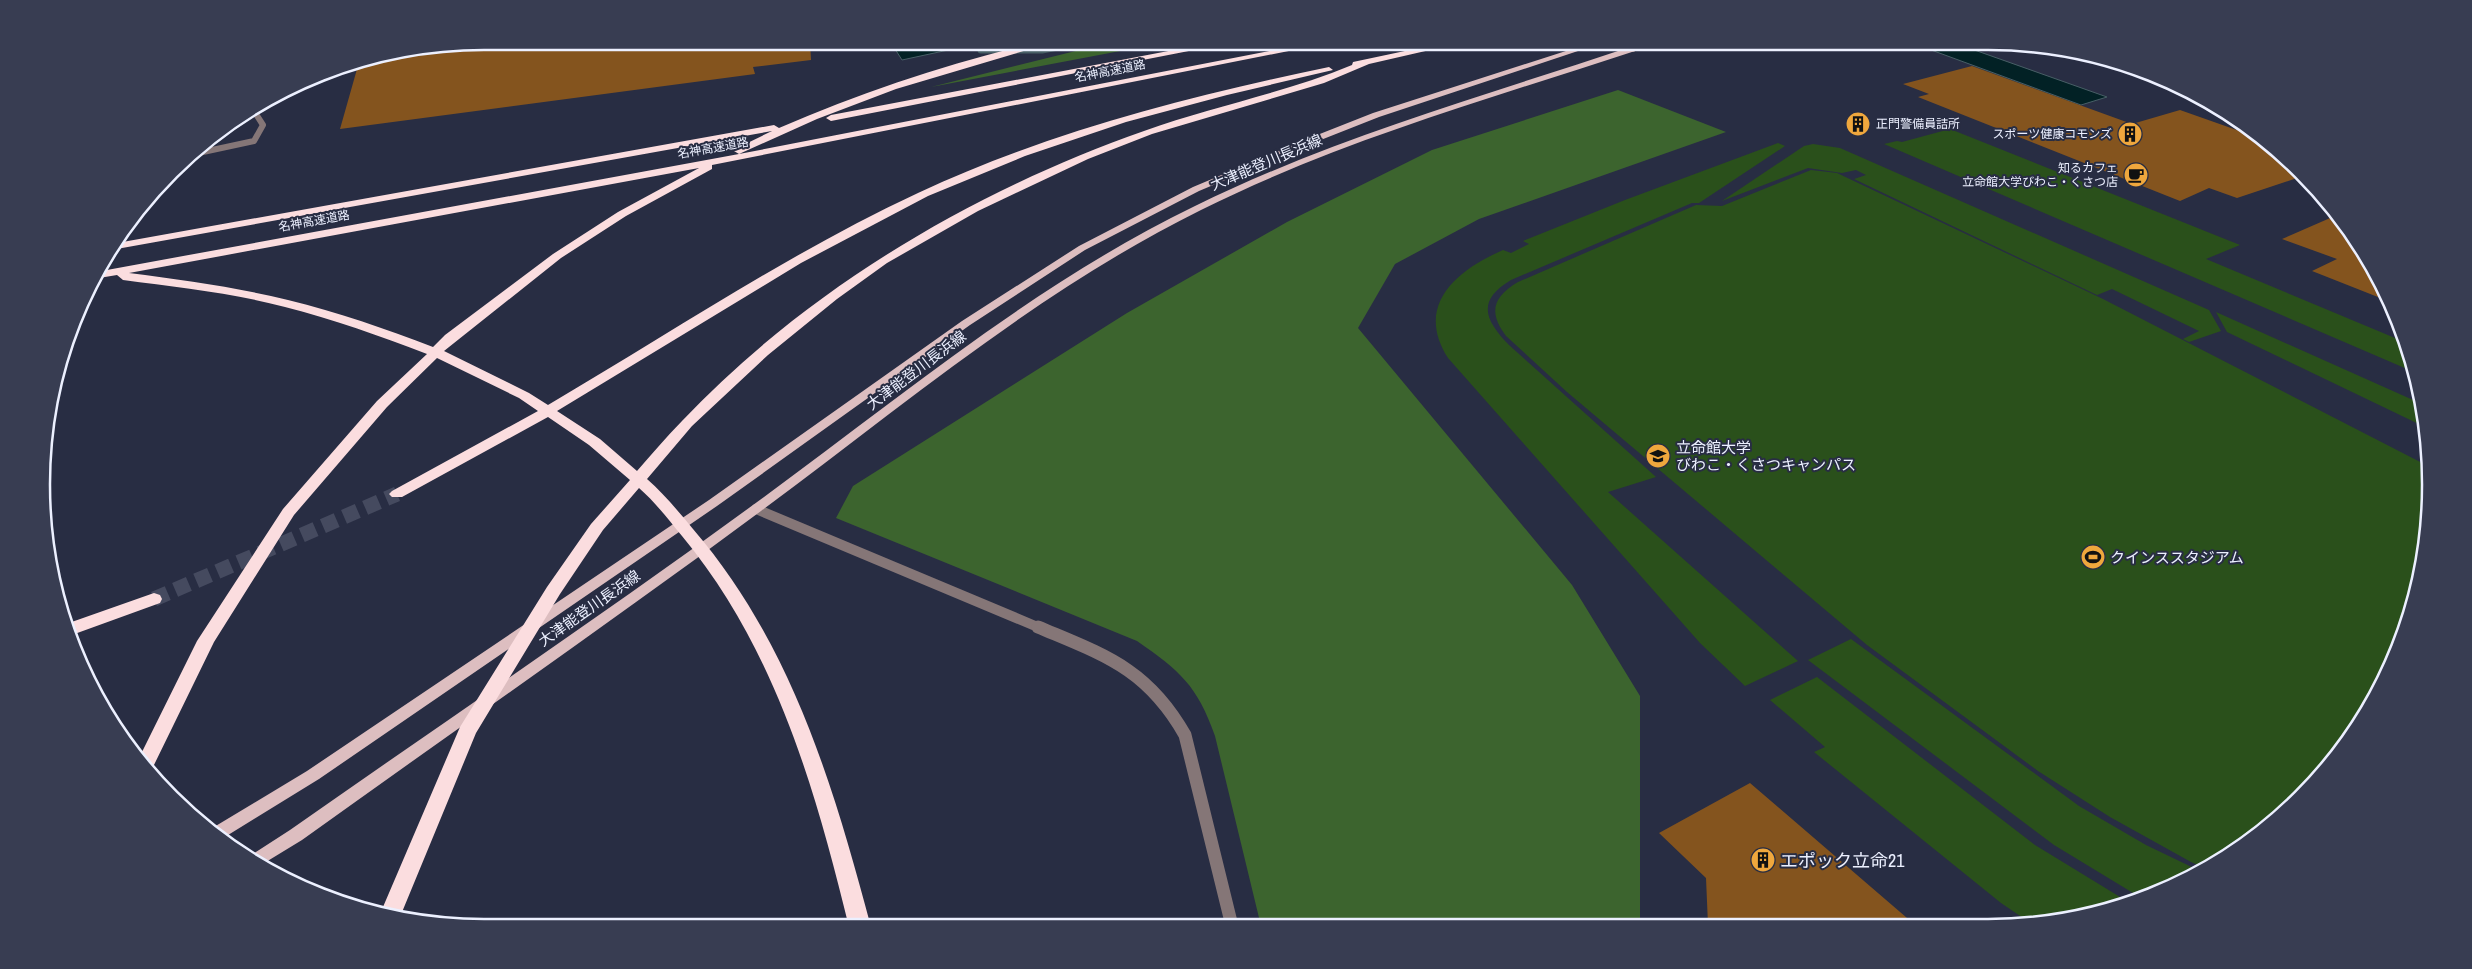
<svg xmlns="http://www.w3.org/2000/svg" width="2472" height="969" viewBox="0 0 2472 969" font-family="'Archivo Narrow','Noto Sans JP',sans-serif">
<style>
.green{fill:#2a501b}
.forest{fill:#3c642e}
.water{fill:#022125;stroke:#485f66}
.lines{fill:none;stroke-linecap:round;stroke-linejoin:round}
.stream{stroke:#485f66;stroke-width:7}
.building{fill:#84541e}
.motorway-tunnel{stroke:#454a5f;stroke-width:15;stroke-dasharray:15 8;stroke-linecap:butt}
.minor{stroke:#857677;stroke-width:6}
.tertiary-far2{stroke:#857677;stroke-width:6}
.tertiary-far1{stroke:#857677;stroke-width:10}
.tertiary{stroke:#857677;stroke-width:13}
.primary{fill:#ddbec0;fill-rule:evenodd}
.motorway{fill:#fbdddf;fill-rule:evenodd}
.labels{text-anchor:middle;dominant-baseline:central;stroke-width:4;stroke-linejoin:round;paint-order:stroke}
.far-street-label{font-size:12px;fill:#ecf0ff;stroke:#282d43}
.far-poi-label{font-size:12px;fill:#ecf0ff;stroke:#282d43;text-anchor:end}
.street-label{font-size:15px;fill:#ecf0ff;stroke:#282d43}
.poi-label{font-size:15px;fill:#ecf0ff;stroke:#282d43;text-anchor:start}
.near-poi-label{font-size:18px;fill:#ecf0ff;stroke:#282d43;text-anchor:start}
.rim{fill:none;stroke:#ecf0ff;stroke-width:2.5}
</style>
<rect width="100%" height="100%" fill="#282d43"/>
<path class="green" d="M1950 129 2240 245 2206 259 2407 343 2414 372 1884 144 1897 141 1902 142Z
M1778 143 1785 146 1699 203H1692L1511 280C1476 301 1485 320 1509 345L1656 477 1608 492 1798 661 1745 686 1700 643 1448 358C1414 305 1457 270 1503 250L1511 253 1529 244 1523 241 1625 200Z
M1813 144 1840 148 2209 310 2221 331 2189 342 2183 339 2199 331 2112 289 2097 295 1854 179 1866 175 1856 170 1842 173 1808 168 1722 201 1804 146Z
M1811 170 1837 173 2103 299 2428 466 2430 514 2416 599 2356 731 2280 818 2205 868 2191 862 2110 817 2038 771 1867 645 1567 392 1506 336C1488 312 1493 297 1518 282L1696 205 1722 206Z
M2216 312 2422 404 2427 428 2227 332Z
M1851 639 2079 806 2146 845 2200 871 2183 882 2138 896 2054 845 1808 660Z
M1817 677 2035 845 2125 900 2046 924H2032L2001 903 1814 752 1825 747 1770 700Z"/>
<path class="forest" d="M1116 41H1173L931 87Z
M1618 90 1726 132 1479 219 1395 264 1358 328 1572 585 1640 696V925L1261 926 1215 736C1197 685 1180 671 1137 641L836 518 853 486 1127 313 1287 222 1432 150Z"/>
<path class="water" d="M890 41H990L902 60Z
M1949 41 2107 97 2081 105 1923 47Z"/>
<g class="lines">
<path class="stream" d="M981 50H1042L1089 41"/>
</g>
<path class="building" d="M513 41H810L811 60 753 67 755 74 340 129 359 62Z
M1972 66 2132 124 2180 110 2265 140 2303 176 2237 198 2209 188 2180 201 1918 97 1929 94 1903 84Z
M2337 215 2372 263 2388 301 2312 271 2337 259 2282 239Z
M1750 783 1914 924 1708 925 1706 878 1659 833Z"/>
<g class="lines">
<path class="motorway-tunnel" d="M154 599 397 494"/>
<path class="minor" d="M189 155 254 141 263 125 252 108"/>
<path class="tertiary-far2" d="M1613 41 1633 49"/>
<path class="tertiary-far1" d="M756 509 1040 628"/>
<path class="tertiary" d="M1038 627C1104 655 1147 668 1185 735L1232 926"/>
<path class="primary" d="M1597 41H1608L1379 117 1308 145 1199 191 1085 250 970 325 717 506 319 779 220 840 209 830 307 771 709 500 962 321 1079 246 1193 187 1302 141 1373 113Z
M1658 41H1671L1635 51C1489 99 1339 141 1201 210 1041 289 904 405 761 511 610 623 455 730 302 840L261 865 248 857 290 830C444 722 601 616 753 505 897 400 1034 284 1195 206 1333 138 1484 96 1630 47Z"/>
<path class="motorway" d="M1041 41H1057L896 89 817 119 739 154 1321 41H1339L712 165V169L626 216 561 258 444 351 529 393 548 405C671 333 789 253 918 193 1048 132 1189 96 1329 67L1333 70 1227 95 1126 122 1025 156 928 196 801 263 557 411 600 439 637 471C652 454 666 437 682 421 807 289 973 191 1144 131 1213 106 1285 93 1352 65L1353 62 1452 41H1469L1369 64 1324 83 1152 134 1088 159 978 211 887 263 837 299 768 355 692 426 647 479C664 494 678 511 693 529 791 643 833 784 871 927H849C815 788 775 648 682 536 668 519 655 502 639 488L603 530 560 594 476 733 400 917 380 914 460 727 547 587 591 524 630 480 589 445 548 417 402 497H392L389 494 392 491 538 411 519 398 437 358 387 407 294 515 214 642 153 767 151 768 140 756 197 641 283 509 377 401 427 354C380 336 333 319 285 307 232 293 177 287 123 280L117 275 93 279 96 272 739 154 734 151 735 149 772 131 111 250 117 243 774 125 779 128C864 91 951 63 1041 41ZM699 168 618 212 553 254 445 335 433 347C386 329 338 312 288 300 235 287 183 280 129 273Z
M1221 41H1240L831 121 826 118 831 115Z
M154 593 160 595 162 599 160 603 69 636 66 624Z"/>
</g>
<defs>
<symbol id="building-disc" viewBox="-11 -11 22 22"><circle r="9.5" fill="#efa73d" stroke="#282d43"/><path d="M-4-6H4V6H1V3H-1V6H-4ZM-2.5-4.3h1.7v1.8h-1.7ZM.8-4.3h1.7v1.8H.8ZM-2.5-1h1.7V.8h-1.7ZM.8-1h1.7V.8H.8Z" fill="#111"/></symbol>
<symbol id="cafe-disc" viewBox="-11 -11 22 22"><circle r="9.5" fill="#efa73d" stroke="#282d43"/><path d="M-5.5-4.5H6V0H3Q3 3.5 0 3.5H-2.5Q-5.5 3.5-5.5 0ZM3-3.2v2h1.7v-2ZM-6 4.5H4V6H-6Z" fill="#111"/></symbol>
<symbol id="university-disc" viewBox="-11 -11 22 22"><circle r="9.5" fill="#efa73d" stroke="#282d43"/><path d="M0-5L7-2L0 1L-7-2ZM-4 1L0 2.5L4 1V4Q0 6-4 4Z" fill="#111"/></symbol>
<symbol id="stadium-disc" viewBox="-11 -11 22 22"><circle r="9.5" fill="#efa73d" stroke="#282d43"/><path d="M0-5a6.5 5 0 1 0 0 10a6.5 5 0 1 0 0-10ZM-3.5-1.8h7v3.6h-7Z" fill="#111"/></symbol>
</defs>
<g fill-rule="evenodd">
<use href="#building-disc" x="1844" y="110" width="28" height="28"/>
<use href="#building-disc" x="2116" y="120" width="28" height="28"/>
<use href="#cafe-disc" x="2122" y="161" width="28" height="28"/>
<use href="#university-disc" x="1644" y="442" width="28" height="28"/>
<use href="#stadium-disc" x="2079" y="543" width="28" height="28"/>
<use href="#building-disc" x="1749" y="846" width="28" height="28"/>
</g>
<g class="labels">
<g class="far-street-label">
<text transform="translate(1110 71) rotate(-11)">名神高速道路</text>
<text transform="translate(713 148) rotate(-10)">名神高速道路</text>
<text transform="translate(314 221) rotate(-10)">名神高速道路</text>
</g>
<g class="far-poi-label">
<text x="1876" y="124" text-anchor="start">正門警備員詰所</text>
<text x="2112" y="134">スポーツ健康コモンズ</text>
<text x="2118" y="168">知るカフェ<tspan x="2118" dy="14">立命館大学びわこ・くさつ店</tspan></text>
</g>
<g class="street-label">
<text transform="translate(1266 162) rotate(-23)">大津能登川長浜線</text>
<text transform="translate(916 370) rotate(-37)">大津能登川長浜線</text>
<text transform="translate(589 608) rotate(-35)">大津能登川長浜線</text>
</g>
<g class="poi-label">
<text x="1676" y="447">立命館大学<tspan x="1676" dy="17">びわこ・くさつキャンパス</tspan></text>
<text x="2110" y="557">クインススタジアム</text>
</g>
<g class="near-poi-label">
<text x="1780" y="860">エポック立命21</text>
</g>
</g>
<path d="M0 0H2472V969H0ZM484 50H1988A434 434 0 0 1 2422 484V485A434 434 0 0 1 1988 919H484A434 434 0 0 1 50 485V484A434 434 0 0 1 484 50Z" fill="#383d52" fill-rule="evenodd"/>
<path class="rim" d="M484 50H1988A434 434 0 0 1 2422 484V485A434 434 0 0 1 1988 919H484A434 434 0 0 1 50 485V484A434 434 0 0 1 484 50Z"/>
</svg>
